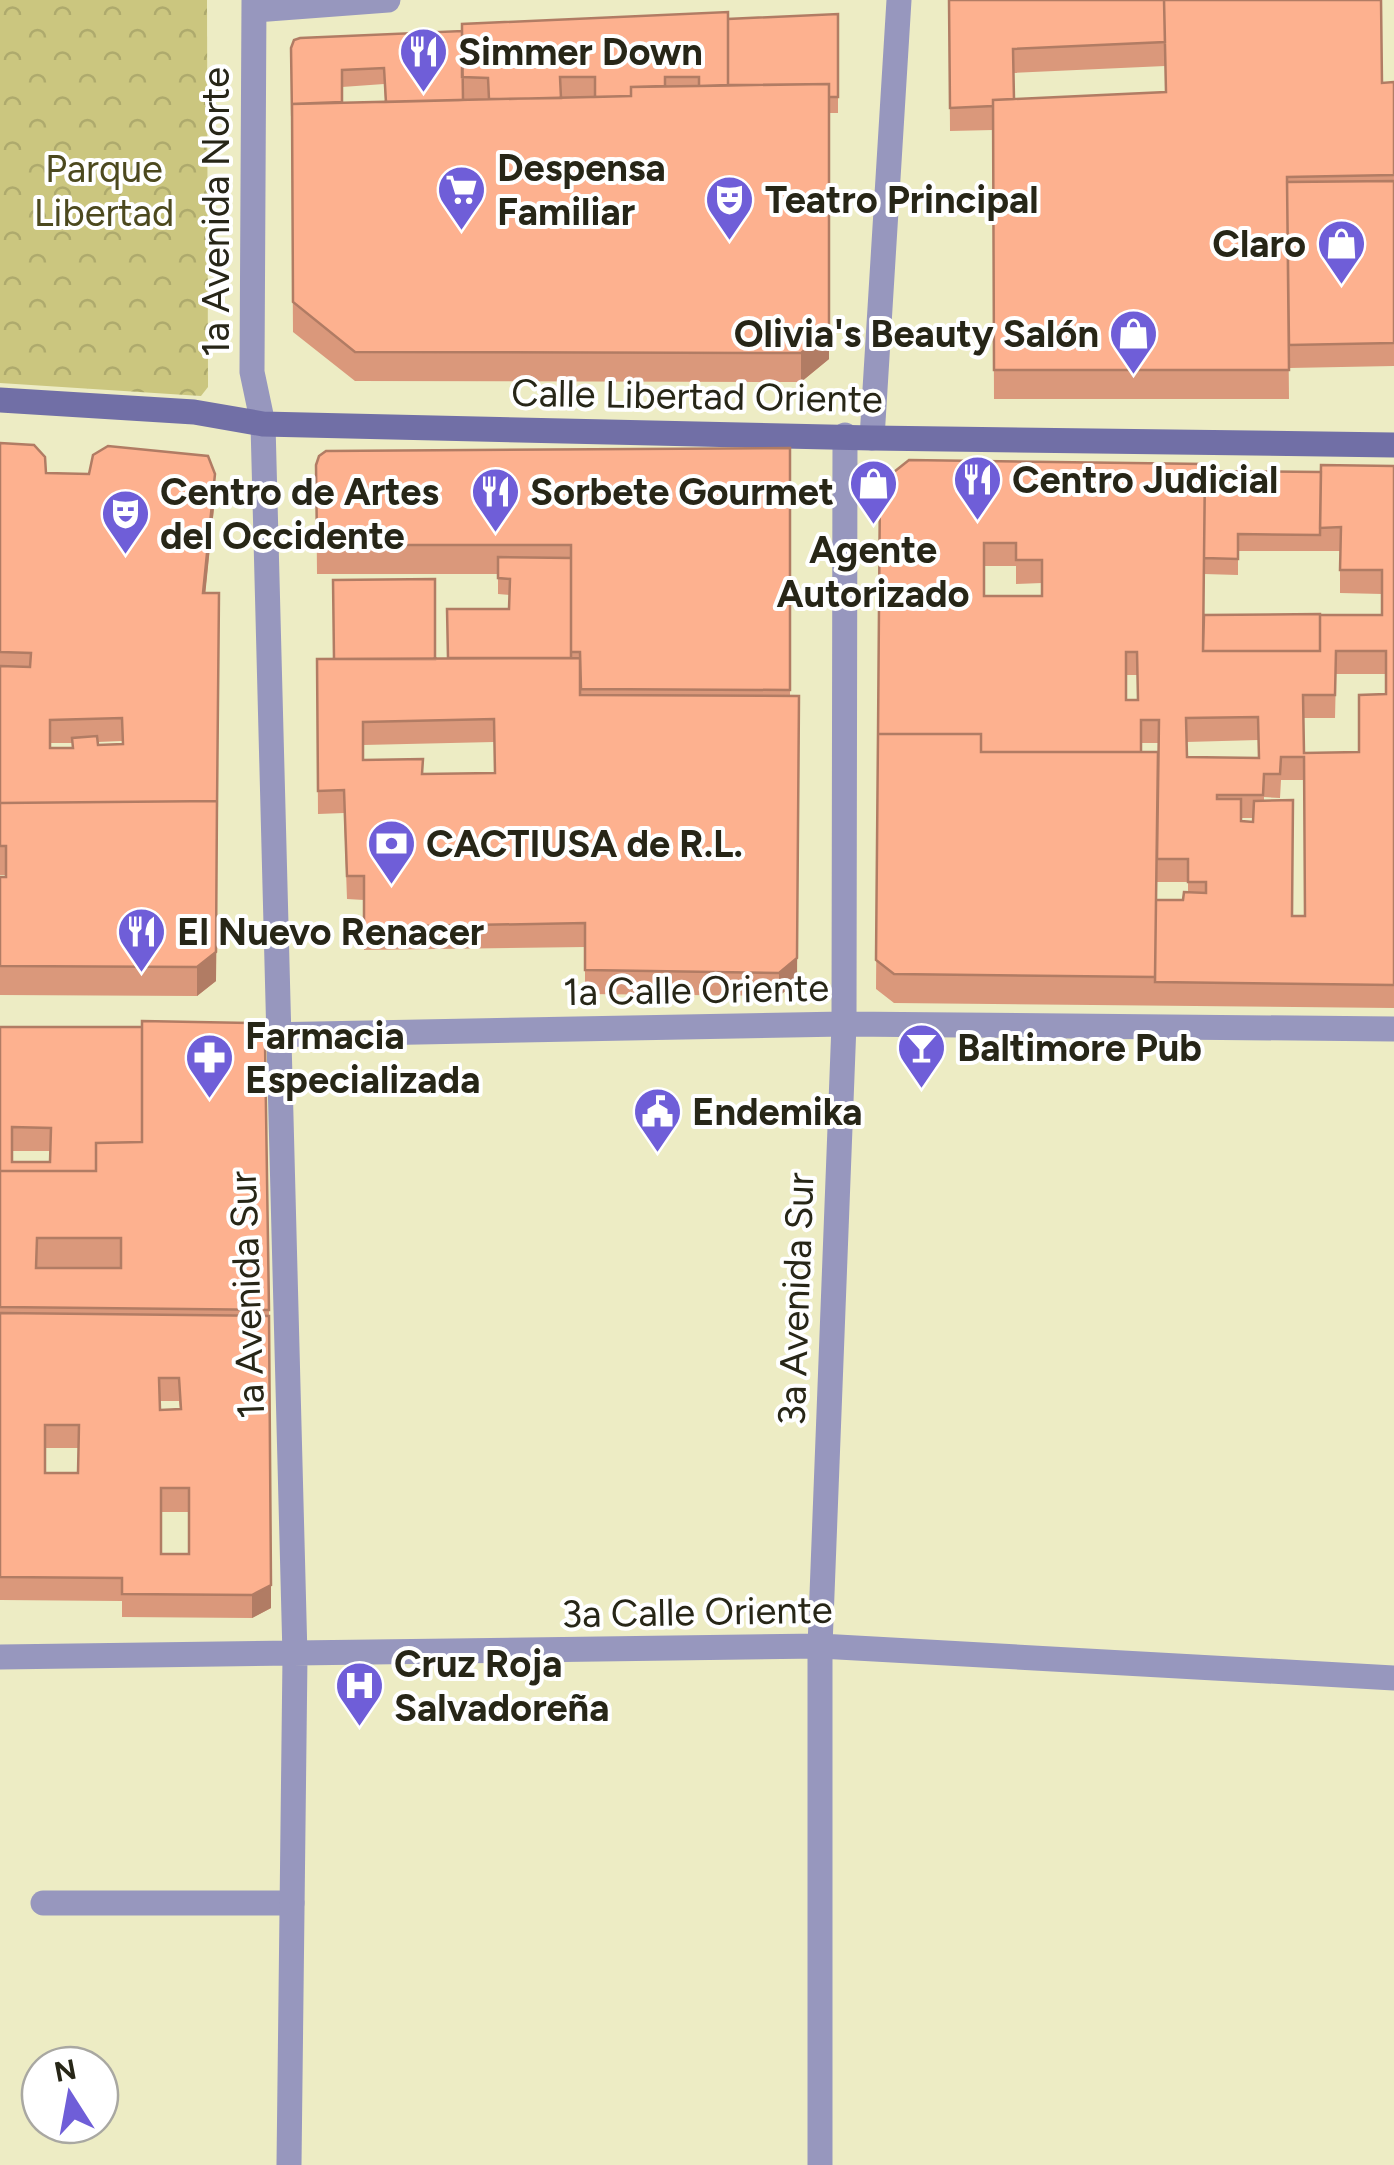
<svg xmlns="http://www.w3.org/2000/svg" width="1394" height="2165" viewBox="0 0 1394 2165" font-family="Figtree,sans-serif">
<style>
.park{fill:url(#park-crowns)}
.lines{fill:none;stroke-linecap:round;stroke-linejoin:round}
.lane{stroke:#9797be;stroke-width:25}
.street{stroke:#9797be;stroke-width:25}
.secondary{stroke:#716fa6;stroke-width:25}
.wall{fill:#da987b;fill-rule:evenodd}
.shaded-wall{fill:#b17c64}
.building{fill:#fdb18f;stroke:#b17c64;stroke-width:2.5;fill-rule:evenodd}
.labels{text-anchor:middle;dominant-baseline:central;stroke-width:8;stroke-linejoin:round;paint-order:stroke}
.poi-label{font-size:38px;font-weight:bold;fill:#272617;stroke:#fff;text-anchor:start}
.park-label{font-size:38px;fill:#4c491e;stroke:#fff}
.street-label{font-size:38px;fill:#272617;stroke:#fff}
</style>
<defs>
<pattern id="park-crowns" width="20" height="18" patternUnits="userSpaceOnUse" patternTransform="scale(2.5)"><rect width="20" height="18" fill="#cbc67f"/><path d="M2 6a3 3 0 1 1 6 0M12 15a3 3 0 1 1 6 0" fill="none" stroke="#aeaa6d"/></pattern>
</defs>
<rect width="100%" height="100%" fill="#edecc4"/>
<path class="park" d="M0 0H207L208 387 201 396 0 383Z"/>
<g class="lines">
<path class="lane" d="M43 1903H292"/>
<path class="street" d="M254 0 252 372 263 424 295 1656 289 2165
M255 10 388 0
M872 438 899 0
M264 1035 844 1024 1394 1029
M0 1657 820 1646 1394 1678
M820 2165V1646L844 1024 845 435"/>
<path class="secondary" d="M0 400 194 412 263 424 872 438 1394 445"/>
</g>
<path class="wall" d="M949 0 1382 83 1394 82V366L1289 368 1288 296 1289 399H994L993 130 950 131ZM1165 66V92L1014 99 1013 73Z
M838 14V113H829V359L801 382 355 381 293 332 291 48 728 19ZM384 84 385 102H342V87Z
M0 443 46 473 215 498 205 593H219L216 981 197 996 0 995V877H6V875H0ZM122 741V744L98 745V742ZM50 743H72L73 748H50Z
M790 448V696L797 982 779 996 585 994V947L364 950V900L347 899 344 813 318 814 317 659H447L509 609 510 595 498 594V574H317L316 465ZM494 742V773L423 774 363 760V745Z
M1394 466V1008L894 1003 876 989 880 483 1205 471 1321 472ZM1238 551H1340V593L1382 594V615H1204V574L1238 575ZM984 566H1016V584L1042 583V596H984ZM1336 674H1386V694L1359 752 1304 753 1303 718H1335ZM1126 675H1137L1138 700H1126ZM1258 740V758L1187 757 1186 742ZM1141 743H1159L1158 752H1141ZM1281 780H1304L1305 916H1292L1264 801V797L1280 798ZM1241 818H1253V822L1241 821ZM1157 882H1188V892L1183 900H1157Z
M0 1027 269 1310 271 1608 252 1618 122 1617V1601L0 1600ZM12 1151H50V1162H12ZM37 1267H121V1268H37ZM159 1401H179L180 1409 160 1410ZM45 1448H78V1473H45ZM161 1512H189V1554H161Z"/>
<path class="shaded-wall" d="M829 330V359L801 382V353Z
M215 474V498L203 616V593Z
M219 593 216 981 197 996V967Z
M799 696 797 982 779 996V973Z
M271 1585V1608L252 1618V1595Z"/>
<path class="building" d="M949 0H1164L1165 42 1013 49 1014 99 993 100V106L950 108Z
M1164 0H1381L1382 83 1394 82V175L1287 177 1289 370H994L993 100 1166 92Z
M728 12V85L699 86V77H665V86L631 87V96L595 97V77H560L561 98 489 99 488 78 462 77V24Z
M838 14V97H829V84L728 85V19Z
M462 31 463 100 386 102 384 68 342 70V102L292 104V116L291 48 294 40 300 38Z
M829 84V330L801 353 355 352 293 302 292 104 631 96V87Z
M1394 181V343L1289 345 1287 182Z
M0 443 34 445 45 457 46 473 89 474 93 455 108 446 208 456 215 474 203 593H219L217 807V801L0 803V666L30 667 31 653 0 652ZM122 718 123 744 98 745 97 736 72 738 73 748H50V720Z
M790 448V690L581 689 580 652H571V545H317L316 465 319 456 326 451Z
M909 460 1205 464 1203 651H1320V615H1382V570H1340L1341 527 1320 528 1321 465 1394 466V985L1155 982 1156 900H1183L1184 892 1206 893V882H1188V859H1157L1159 720H1141V752H981V734H878L880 483ZM984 543H1016V560H1042V596H984ZM1336 651H1386V694L1359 695V752L1304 753 1303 695H1335ZM1126 652H1137L1138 700H1126ZM1258 717 1259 758 1187 757 1186 718ZM1281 757H1304L1305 916H1292L1293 800 1254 801 1253 822 1241 821V799H1217V795H1263L1264 774H1280Z
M1205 471 1321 472 1320 535 1238 534V559L1204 558Z
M498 557 571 558V658H448L447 609H509L510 579 498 578Z
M435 579V659H334L333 580Z
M1320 614V651H1203L1204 615Z
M580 658V695L799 696 797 958 779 973 585 970V923L364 927V876H347L344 790 318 791 317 659ZM494 719 495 773 422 774 423 759 363 760V722Z
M878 734H981V752H1158L1155 977 894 974 876 960Z
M217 801 216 952 197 967 0 966V877H6V846H0V803Z
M142 1021 250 1023 258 1028 265 1043 269 1310 0 1307V1171H96V1143L142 1142ZM37 1238H121V1268H36Z
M0 1027H142V1142L96 1143V1171H0ZM12 1127 51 1128 50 1162H12Z
M0 1313 269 1316 271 1585 252 1595 122 1594V1578L0 1577ZM159 1378H179L181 1409 160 1410ZM45 1425H79L78 1473H45ZM161 1488H189V1554H161Z"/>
<defs>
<symbol id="restaurant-pin" viewBox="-11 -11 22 30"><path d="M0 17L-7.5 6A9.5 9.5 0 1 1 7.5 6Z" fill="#6f5ed8" stroke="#fff"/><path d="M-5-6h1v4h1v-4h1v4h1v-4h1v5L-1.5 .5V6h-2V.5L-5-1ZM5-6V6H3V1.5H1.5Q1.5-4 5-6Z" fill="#fff"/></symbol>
<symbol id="supermarket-pin" viewBox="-11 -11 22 30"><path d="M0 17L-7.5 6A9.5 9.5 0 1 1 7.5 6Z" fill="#6f5ed8" stroke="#fff"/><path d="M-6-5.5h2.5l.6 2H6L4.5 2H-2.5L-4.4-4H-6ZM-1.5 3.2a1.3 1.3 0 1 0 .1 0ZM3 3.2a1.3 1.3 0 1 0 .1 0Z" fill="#fff"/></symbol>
<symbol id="theatre-pin" viewBox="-11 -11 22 30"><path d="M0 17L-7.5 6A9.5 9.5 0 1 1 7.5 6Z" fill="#6f5ed8" stroke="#fff"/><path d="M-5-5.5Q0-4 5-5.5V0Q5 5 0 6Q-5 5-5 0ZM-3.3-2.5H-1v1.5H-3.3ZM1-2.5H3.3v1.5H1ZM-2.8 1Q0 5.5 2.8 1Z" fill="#fff"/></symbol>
<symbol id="shop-pin" viewBox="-11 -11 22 30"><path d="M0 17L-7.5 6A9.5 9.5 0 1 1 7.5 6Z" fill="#6f5ed8" stroke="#fff"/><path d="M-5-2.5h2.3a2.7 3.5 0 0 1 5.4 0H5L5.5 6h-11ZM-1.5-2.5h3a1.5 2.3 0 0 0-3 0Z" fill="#fff"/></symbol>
<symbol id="bank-pin" viewBox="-11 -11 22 30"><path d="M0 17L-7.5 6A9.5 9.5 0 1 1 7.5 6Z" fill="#6f5ed8" stroke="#fff"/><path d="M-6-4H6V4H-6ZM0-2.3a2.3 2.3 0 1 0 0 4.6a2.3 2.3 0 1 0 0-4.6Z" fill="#fff"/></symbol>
<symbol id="bar-pin" viewBox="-11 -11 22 30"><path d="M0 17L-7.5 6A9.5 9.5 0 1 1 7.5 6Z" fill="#6f5ed8" stroke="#fff"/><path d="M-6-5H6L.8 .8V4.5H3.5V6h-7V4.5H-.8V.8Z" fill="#fff"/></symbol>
<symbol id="pharmacy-pin" viewBox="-11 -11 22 30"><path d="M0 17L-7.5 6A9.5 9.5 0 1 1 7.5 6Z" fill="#6f5ed8" stroke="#fff"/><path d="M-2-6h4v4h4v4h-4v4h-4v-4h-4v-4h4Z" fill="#fff"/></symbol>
<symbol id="civic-pin" viewBox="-11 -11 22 30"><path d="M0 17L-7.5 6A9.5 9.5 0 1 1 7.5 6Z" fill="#6f5ed8" stroke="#fff"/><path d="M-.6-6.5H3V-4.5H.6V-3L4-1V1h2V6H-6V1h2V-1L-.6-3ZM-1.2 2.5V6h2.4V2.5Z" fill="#fff"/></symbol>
<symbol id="hospital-pin" viewBox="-11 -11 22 30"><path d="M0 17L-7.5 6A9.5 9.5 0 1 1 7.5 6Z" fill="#6f5ed8" stroke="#fff"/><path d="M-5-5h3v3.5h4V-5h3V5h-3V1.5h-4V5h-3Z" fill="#fff"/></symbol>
</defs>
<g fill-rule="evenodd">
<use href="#restaurant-pin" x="396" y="24" width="55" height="75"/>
<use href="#supermarket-pin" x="434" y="162" width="55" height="75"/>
<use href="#theatre-pin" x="702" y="172" width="55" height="75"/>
<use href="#shop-pin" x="1314" y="216" width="55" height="75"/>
<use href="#shop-pin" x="1106" y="306" width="55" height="75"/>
<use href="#restaurant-pin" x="950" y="452" width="55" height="75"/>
<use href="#shop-pin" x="846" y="456" width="55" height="75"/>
<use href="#restaurant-pin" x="468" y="464" width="55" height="75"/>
<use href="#theatre-pin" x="98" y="486" width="55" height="75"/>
<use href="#bank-pin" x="364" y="816" width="55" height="75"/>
<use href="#restaurant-pin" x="114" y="904" width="55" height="75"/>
<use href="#bar-pin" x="894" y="1020" width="55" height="75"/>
<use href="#pharmacy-pin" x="182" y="1030" width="55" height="75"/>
<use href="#civic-pin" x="630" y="1084" width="55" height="75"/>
<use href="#hospital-pin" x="332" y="1658" width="55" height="75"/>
</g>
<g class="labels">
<g class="poi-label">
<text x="458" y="52">Simmer Down</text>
<text x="497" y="168">Despensa<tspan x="497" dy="44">Familiar</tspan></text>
<text x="765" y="200">Teatro Principal</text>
<text x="1306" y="244" text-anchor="end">Claro</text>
<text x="1099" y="334" text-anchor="end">Olivia's Beauty Salón</text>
<text x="1012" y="480">Centro Judicial</text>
<text x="160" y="492">Centro de Artes<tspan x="160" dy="44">del Occidente</tspan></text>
<text x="530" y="492">Sorbete Gourmet</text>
<text x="873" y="550" text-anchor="middle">Agente<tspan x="873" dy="44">Autorizado</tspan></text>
<text x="426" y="844">CACTIUSA de R.L.</text>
<text x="177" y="932">El Nuevo Renacer</text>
<text x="245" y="1036">Farmacia<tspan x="245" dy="44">Especializada</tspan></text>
<text x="957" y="1048">Baltimore Pub</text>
<text x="692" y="1112">Endemika</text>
<text x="394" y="1664">Cruz Roja<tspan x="394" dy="44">Salvadoreña</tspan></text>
</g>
<g class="park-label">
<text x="104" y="169">Parque<tspan x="104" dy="44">Libertad</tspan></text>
</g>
<g class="street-label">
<text transform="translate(216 212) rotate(-90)">1a Avenida Norte</text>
<text transform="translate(697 396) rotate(1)">Calle Libertad Oriente</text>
<text transform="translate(696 990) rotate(-1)">1a Calle Oriente</text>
<text transform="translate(247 1295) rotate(-92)">1a Avenida Sur</text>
<text transform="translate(796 1299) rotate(-88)">3a Avenida Sur</text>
<text transform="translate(697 1612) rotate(-1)">3a Calle Oriente</text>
</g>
</g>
<g transform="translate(70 2095) rotate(349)"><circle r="48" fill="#ffffff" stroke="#a9a8a2" stroke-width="2.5"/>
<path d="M0-8L18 38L0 25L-18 38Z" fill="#6f5ed8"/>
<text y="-15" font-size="28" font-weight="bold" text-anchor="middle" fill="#272617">N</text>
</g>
</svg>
